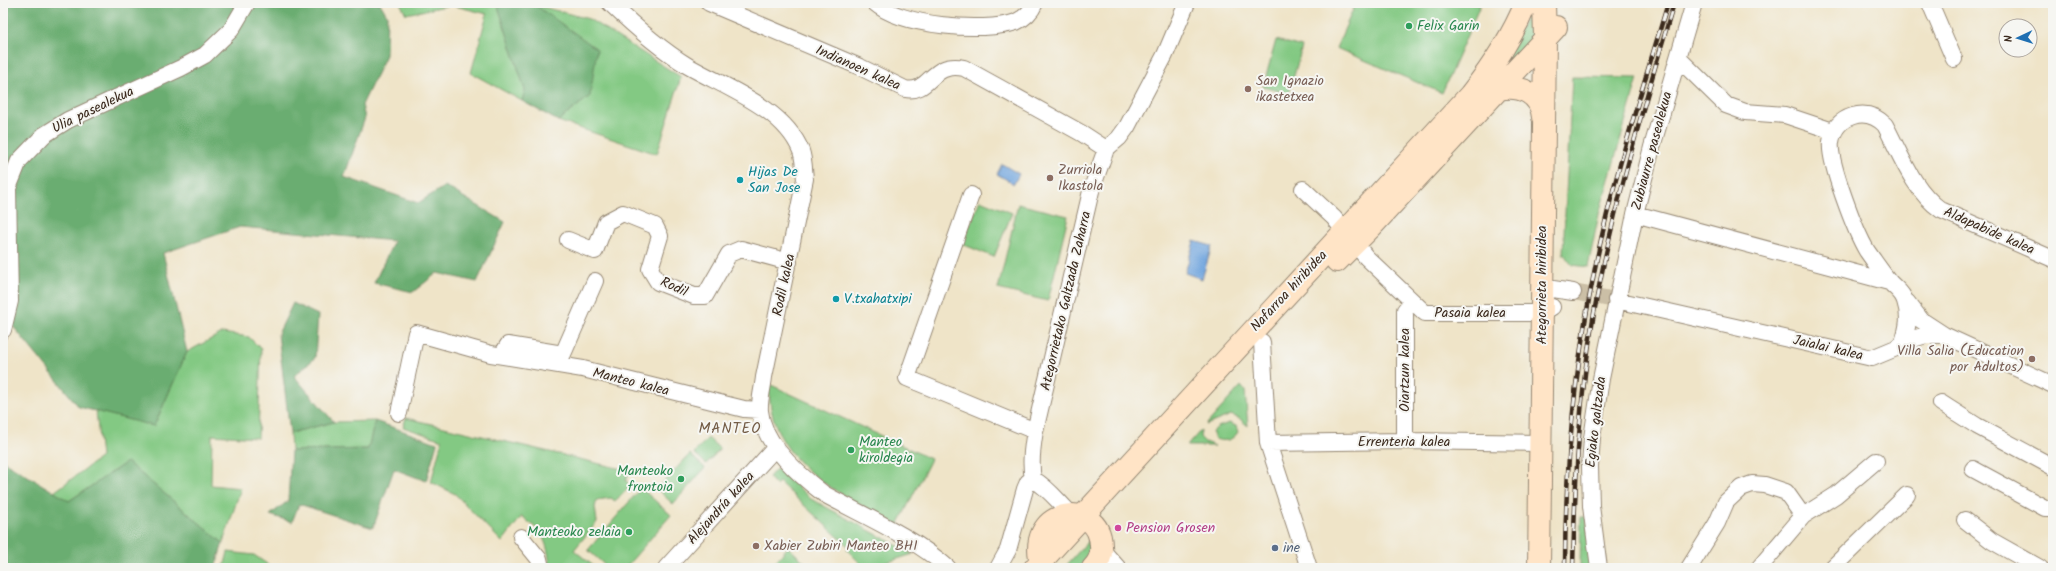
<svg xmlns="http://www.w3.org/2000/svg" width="2056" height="571" viewBox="0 0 2056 571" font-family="Kalam,sans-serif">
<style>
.green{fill:#83c983;stroke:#5f7a50}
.forest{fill:#6aad71;stroke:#526c48}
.water{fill:#71a5de;stroke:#56687e}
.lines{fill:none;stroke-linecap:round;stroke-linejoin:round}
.street-tunnel{stroke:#cbbfa6;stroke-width:16;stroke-dasharray:16 8;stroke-linecap:butt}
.street-casing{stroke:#958773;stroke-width:18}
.secondary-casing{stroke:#958773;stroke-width:24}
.street{stroke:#fff;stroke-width:16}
.secondary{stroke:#ffe4c6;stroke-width:22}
.rail-casing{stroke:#3b2a1e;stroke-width:4.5}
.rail{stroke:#f6f6f2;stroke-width:3;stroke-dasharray:9;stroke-linecap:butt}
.leisure-dot{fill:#2e9e5b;stroke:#f6f6f2;stroke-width:1.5}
.education-dot{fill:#8d6e63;stroke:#f6f6f2;stroke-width:1.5}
.culture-dot{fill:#0f9aa8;stroke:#f6f6f2;stroke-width:1.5}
.hotel-dot{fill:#d1479c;stroke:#f6f6f2;stroke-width:1.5}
.service-dot{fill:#5c6f8a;stroke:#f6f6f2;stroke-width:1.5}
.labels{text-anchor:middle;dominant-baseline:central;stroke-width:4;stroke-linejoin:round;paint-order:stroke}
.leisure-label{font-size:14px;fill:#27864d;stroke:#f6f6f2;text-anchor:start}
.street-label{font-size:14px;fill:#3b2a1e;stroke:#f6f6f2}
.education-label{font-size:14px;fill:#785e54;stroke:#f6f6f2;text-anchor:start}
.culture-label{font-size:14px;fill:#0d838f;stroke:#f6f6f2;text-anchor:start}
.hotel-label{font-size:14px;fill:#b23c85;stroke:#f6f6f2;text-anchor:start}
.service-label{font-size:14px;fill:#4e5e75;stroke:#f6f6f2;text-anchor:start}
.neighbourhood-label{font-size:15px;letter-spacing:1px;fill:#745d47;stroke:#f6f6f2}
</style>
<rect width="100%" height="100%" fill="#f6f6f2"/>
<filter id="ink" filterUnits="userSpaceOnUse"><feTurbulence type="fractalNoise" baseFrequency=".025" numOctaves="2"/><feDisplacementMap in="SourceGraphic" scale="8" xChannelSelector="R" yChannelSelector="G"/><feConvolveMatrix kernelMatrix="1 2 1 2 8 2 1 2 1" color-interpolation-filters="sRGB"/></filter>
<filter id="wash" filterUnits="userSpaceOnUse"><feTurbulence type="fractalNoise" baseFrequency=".012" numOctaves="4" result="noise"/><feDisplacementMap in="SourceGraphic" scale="16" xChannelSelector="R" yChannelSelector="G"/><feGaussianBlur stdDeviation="0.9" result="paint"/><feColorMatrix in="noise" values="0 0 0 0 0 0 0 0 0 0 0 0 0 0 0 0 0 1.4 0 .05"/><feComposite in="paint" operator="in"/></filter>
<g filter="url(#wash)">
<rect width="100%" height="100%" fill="#efe4c8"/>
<path class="green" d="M400 3H497L525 90 522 101 471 73 487 14 451 5 406 14Z
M1356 3H1481L1442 93 1336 48Z
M535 5 589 19 681 77 657 154 558 121 590 96Z
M1533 6V39L1480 97Z
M1276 40 1302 47 1289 94 1263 87Z
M1572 77 1638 78 1599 214 1588 267 1572 265 1563 253Z
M980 200 1012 213 994 257 962 244Z
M1018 204 1068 216 1048 301 998 289Z
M222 333 249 337 261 349 258 438 212 435 211 485 241 488 223 543 127 462 69 501 54 492 101 457 96 411 154 426 187 352Z
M769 384 931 459 898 525C838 492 768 465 769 384Z
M1241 386 1245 391 1248 426 1240 419 1231 415 1206 425Z
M406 418 630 471 626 481 631 486 615 501 611 498 597 500 595 507 597 522 574 550 596 568H550C549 555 547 542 539 531 534 526 527 521 522 516L502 542 455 494 431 482 442 440 403 427Z
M375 421 368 449 291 451 290 433 334 422Z
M1229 423 1236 426 1238 432C1232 441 1225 442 1215 439L1212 432 1218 427Z
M1201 430 1200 437 1205 442 1215 446H1187Z
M708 438 720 449 706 464 694 453Z
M690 454 705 468 673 504 657 489Z
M775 470H780L811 499 913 554 872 567 862 565 847 550 849 547 779 482 776 485 769 477Z
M641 488 671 515 625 568H608L588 550Z
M1581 517H1586L1593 568H1580Z
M1089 540C1091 557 1085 571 1065 567Z
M788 547 811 568H770Z
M228 552 254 555 273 568H224Z"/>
<path class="forest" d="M3 3H380L387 15 386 55 362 105 365 118 344 177 418 203 445 186 505 222 477 282 437 273 413 292 374 283 394 241 240 227 163 253 187 352 154 426 79 407 3 314Z
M497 3H528L535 5 597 49 590 96 558 121 522 101 525 90Z
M293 303 318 315 315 358 294 376 334 422 290 433 278 334Z
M375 421 437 443 426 481 394 469 373 528 299 504 292 522 270 515 288 501 291 451 368 449Z
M3 461 69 501 127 462 223 543 215 568H3Z"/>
<path class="water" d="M1002 164 1019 174 1014 184 997 174Z
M1194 241 1212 246 1202 279 1185 273Z"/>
</g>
<g filter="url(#ink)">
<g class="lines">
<path class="street-tunnel" d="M1573 292 1616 300"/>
<defs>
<path id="street" d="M610 3C634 26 660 49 688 66 726 88 784 108 801 151 804 159 804 170 805 179L764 377C763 388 759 400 760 411 763 444 799 475 824 494 866 517 912 536 948 568
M709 3 860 67 905 89C931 94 930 61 964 68L1083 134 1106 149
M875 3C901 26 983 33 1016 22 1025 18 1031 12 1035 3
M1930 3 1954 59
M1678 58 1726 105 1745 112 1785 115 1833 131
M1303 189 1334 218 1366 257 1425 313H1542L1552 307
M971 195 907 378 1035 431
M1635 214 1889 282
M568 240 595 251 606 222 623 213 655 226 660 236 650 269 658 282 694 296H705L729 254 741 249 789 262
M1542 295 1553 289 1573 292
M1616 300 1872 358 1896 348 1903 342 1926 335H1944L2053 385
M1907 302 1921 320 1944 335
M3 330 10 301 8 188 19 161 44 135 68 120 181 68 205 55 231 30 247 3
M1262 342 1268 443 1309 568
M1903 342C1908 327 1910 316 1905 301 1902 291 1894 288 1888 280 1881 271 1874 261 1867 251 1856 233 1828 161 1831 142 1833 129 1840 120 1853 116 1866 112 1876 116 1885 125 1901 155 1913 190 1941 210L2053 259
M502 355 508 345 563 354 595 281
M1941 403 1977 426 2053 467
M399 413 416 333 491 354 583 369 744 409 760 410
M1405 441V310L1413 302
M1268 443 1405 441 1541 443
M1973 469 2045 508H2053
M1072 515C1058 502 1050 489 1033 479 1030 463 1032 448 1035 431L1091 191 1106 149 1119 138 1127 127 1165 55 1187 3
M1965 520 1992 541 2040 568
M521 537 539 559 541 568
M1101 549 1118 568
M666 568 776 447
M998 568 1008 550 1025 489 1028 482 1033 479
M1599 568 1591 506 1590 466 1592 438 1601 379 1635 214 1652 147 1694 3
M1689 568 1717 523 1726 502 1741 488 1752 484 1765 485 1786 492 1803 516
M1759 568 1803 516 1836 495 1876 461
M1832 568 1907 495"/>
<path id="secondary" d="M1499 89C1520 84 1541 94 1543 117
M1337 261 1370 228 1556 27
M1035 568 1470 95C1493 66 1512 38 1526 3
M1043 568C1021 509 1100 496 1101 546 1102 554 1099 562 1093 568
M1539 568 1545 38 1544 3"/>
</defs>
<use href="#street" class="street-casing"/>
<use href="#secondary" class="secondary-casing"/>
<use href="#street" class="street"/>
<use href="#secondary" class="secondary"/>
<defs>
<path id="rail" d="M1565 568C1565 468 1575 366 1595 268 1613 178 1642 91 1668 3
M1573 568C1575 483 1579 397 1594 313 1613 207 1644 105 1674 3"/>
</defs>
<use href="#rail" class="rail-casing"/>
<use href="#rail" class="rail"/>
</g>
</g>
<g class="leisure-dot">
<circle cx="1409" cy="26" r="4"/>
<circle cx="851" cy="450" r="4"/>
<circle cx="681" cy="479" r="4"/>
<circle cx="629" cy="532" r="4"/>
</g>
<g class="education-dot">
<circle cx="1248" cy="89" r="4"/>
<circle cx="1050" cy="178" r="4"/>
<circle cx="2032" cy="359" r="4"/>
<circle cx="756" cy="546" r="4"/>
</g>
<g class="culture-dot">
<circle cx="740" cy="180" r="4"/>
<circle cx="836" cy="299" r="4"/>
</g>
<circle class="hotel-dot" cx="1118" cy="528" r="4"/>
<circle class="service-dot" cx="1275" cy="548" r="4"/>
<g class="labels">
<g class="leisure-label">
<text x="1417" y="26">Felix Garin</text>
<text x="859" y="442">Manteo<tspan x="859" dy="16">kiroldegia</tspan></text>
<text x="673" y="471" text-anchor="end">Manteoko<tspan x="673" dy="16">frontoia</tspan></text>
<text x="621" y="532" text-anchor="end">Manteoko zelaia</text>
</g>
<g class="street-label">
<text transform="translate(858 68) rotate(24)">Indianoen kalea</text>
<text transform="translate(93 110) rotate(-26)">Ulia pasealekua</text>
<text transform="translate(1652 151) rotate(-75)">Zubiaurre pasealekua</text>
<text transform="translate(1989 231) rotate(24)">Aldapabide kalea</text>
<text transform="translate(784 285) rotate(-78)">Rodil kalea</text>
<text transform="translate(1542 285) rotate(-90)">Ategorrieta hiribidea</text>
<text transform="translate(674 287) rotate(25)">Rodil</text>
<text transform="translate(1289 291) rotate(-47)">Nafarroa hiribidea</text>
<text transform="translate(1066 301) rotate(-77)">Ategorrietako Galtzada Zaharra</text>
<text x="1470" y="313">Pasaia kalea</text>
<text transform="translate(1828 348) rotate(13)">Jaialai kalea</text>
<text transform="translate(1405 370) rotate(-90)">Oiartzun kalea</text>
<text transform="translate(631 382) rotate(14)">Manteo kalea</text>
<text transform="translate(1596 422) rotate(-83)">Egiako galtzada</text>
<text x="1404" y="442">Errenteria kalea</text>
<text transform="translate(721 508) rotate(-48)">Alejandría kalea</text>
</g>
<g class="education-label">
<text x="1256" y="81">San Ignazio<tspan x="1256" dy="16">ikastetxea</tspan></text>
<text x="1058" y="170">Zurriola<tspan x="1058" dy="16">Ikastola</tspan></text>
<text x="2024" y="351" text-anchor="end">Villa Salia (Education<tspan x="2024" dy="16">por Adultos)</tspan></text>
<text x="764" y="546">Xabier Zubiri Manteo BHI</text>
</g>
<g class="culture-label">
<text x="748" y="172">Hijas De<tspan x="748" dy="16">San Jose</tspan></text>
<text x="844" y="299">V.txahatxipi</text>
</g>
<g class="hotel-label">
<text x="1126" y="528">Pension Grosen</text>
</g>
<g class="service-label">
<text x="1283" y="548">ine</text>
</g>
<g class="neighbourhood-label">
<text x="730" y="429">MANTEO</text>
</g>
</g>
<rect width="2056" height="571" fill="none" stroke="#f6f6f2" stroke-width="16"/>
<g transform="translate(2018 38) rotate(266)"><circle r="19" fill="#f6f6f2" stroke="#aba49d"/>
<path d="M0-3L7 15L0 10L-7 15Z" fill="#1f6fb2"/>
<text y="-6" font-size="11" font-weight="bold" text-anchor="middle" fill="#3b2a1e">N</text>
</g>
</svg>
